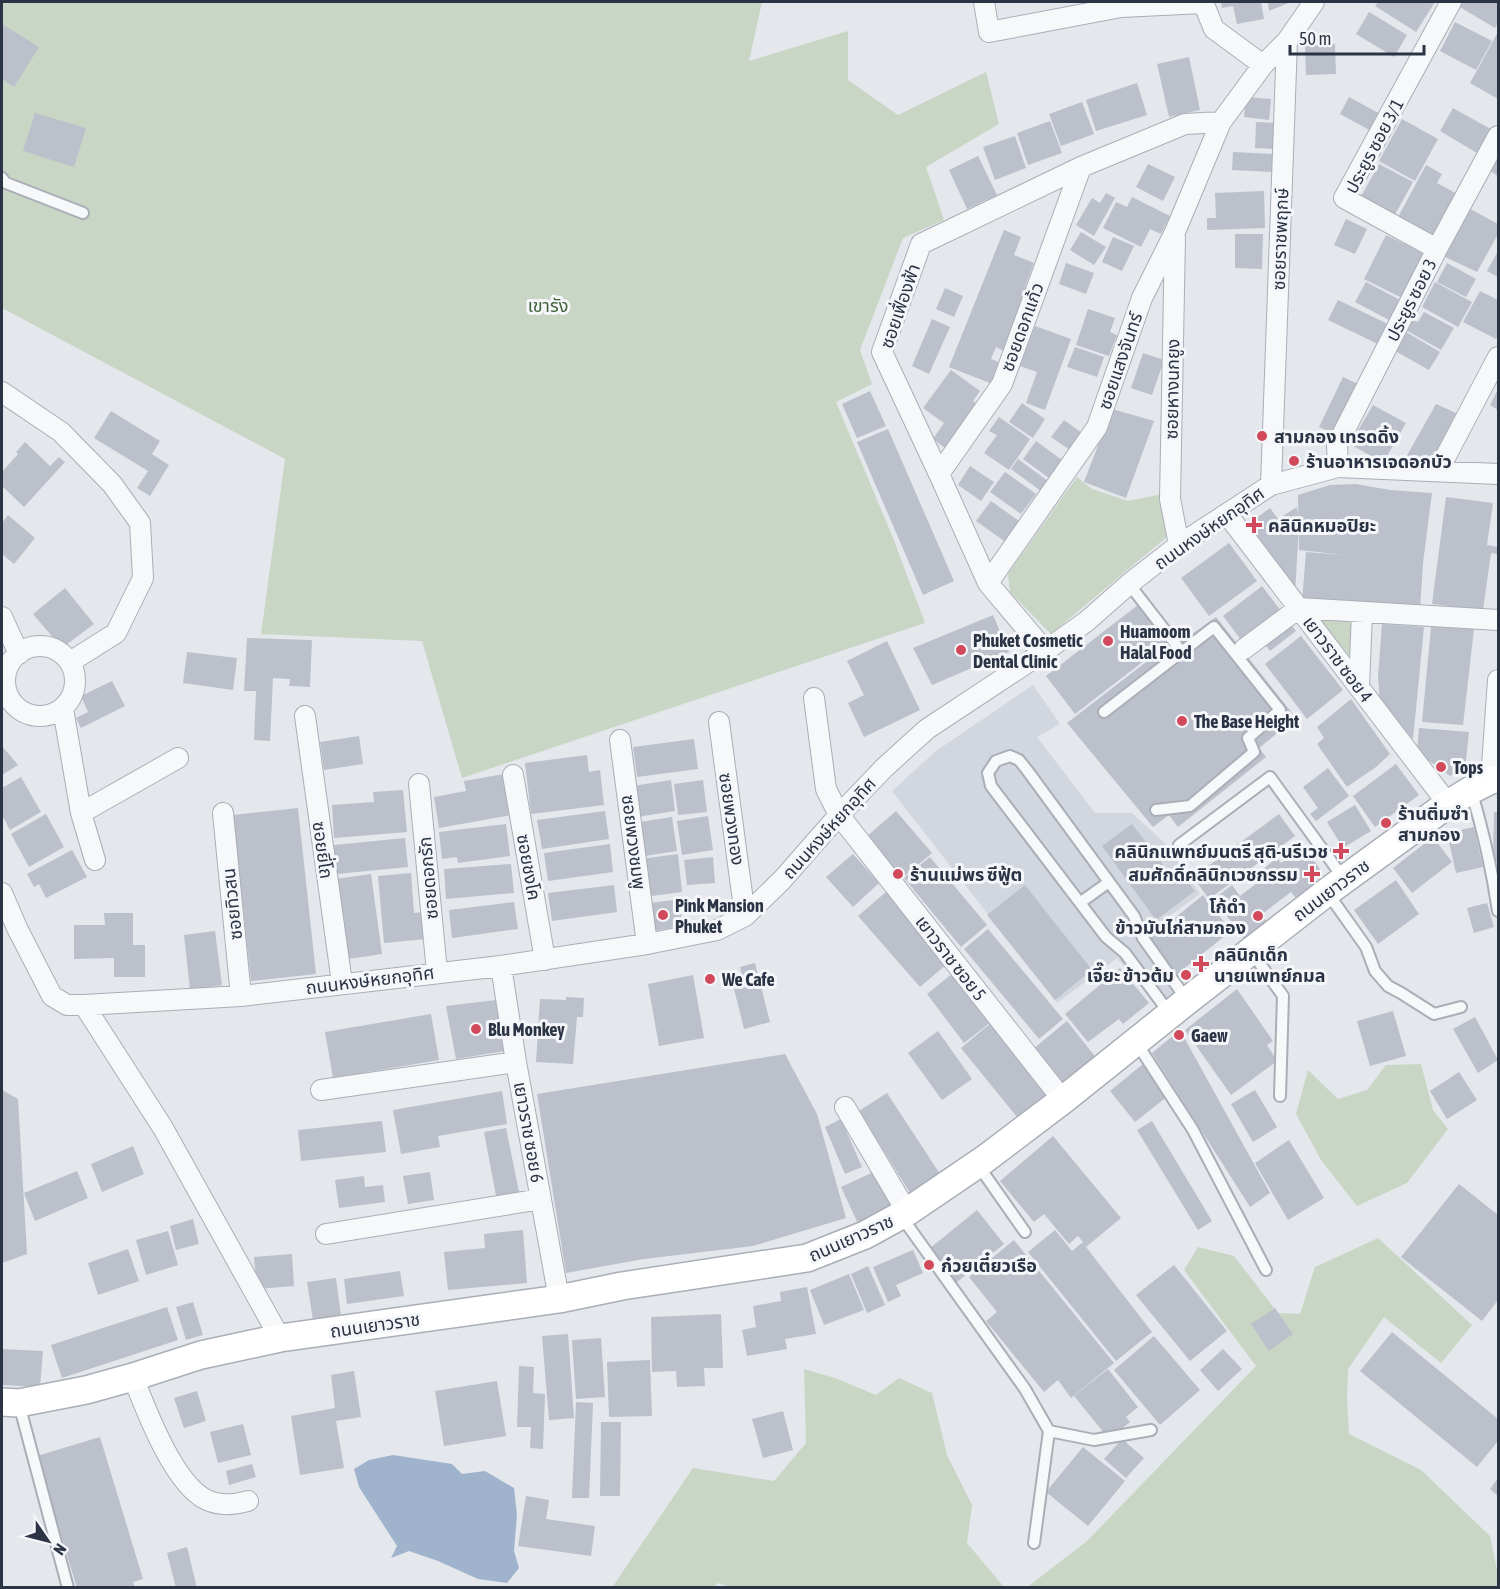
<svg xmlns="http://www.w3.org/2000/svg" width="1500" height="1589" viewBox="0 0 1500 1589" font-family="'Asap Condensed','Noto Sans Thai',sans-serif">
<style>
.built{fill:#d2d6de}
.green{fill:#c9d6c5}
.water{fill:#9fb4cc}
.building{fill:#bbc0ca}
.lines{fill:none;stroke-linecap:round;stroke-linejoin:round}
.service-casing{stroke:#a9aeb7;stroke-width:14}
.minor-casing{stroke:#a9aeb7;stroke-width:22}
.secondary-casing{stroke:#a9aeb7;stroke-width:30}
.service{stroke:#f7f8fa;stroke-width:10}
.minor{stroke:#f7f8fa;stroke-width:20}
.secondary{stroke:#fff;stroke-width:27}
.poi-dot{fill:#d1495b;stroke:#f4f6f9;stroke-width:2}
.labels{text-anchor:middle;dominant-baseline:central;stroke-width:6;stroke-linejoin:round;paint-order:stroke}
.street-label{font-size:18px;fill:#2b3445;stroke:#f4f6f9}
.park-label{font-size:18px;fill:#3f6138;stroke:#f4f6f9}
.poi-label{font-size:18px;font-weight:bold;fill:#2b3445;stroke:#f4f6f9;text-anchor:start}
</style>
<rect width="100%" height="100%" fill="#e4e7ec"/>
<path class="built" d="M1033 685 1060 724 1037 737 1095 813H1132L1170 848 1200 894 1147 932 1182 987 1158 1006 1117 958 1057 1003 892 791 936 751Z"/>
<path class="green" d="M2 2H762L749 61 848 31V80L898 115 986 72 999 124 926 167 944 220 903 238 860 350 872 384 836 402 893 538 925 623 462 778 422 641 261 634 285 459 2 308Z
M1077 477 1092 489 1128 501 1162 494 1168 536 1051 634 1010 592 1008 574Z
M1311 614 1357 619 1355 661Z
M1421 1064 1433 1110 1448 1129 1407 1183 1357 1206 1321 1160 1296 1114 1308 1070 1338 1099 1367 1090 1386 1065Z
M1378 1238 1472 1325 1441 1363 1384 1317 1348 1369 1347 1396 1349 1434 1421 1470 1490 1536 1498 1575V1587L1026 1588 1087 1541 1256 1366 1184 1270 1198 1247 1234 1256 1278 1313 1300 1314 1315 1267Z
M804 1369 835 1378 876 1395 899 1378 932 1393 947 1455 972 1505 967 1543 1004 1587 731 1588 718 1583 714 1588H610L613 1586 693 1468 774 1481 806 1443Z"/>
<path class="water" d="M393 1455 452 1464 462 1474 485 1471 514 1488 517 1515 514 1551 519 1568 507 1583 478 1579 438 1561 409 1551 391 1558 397 1546 359 1487 354 1469 369 1460Z"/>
<path class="building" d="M1221 2H1261L1264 19 1237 24 1233 6 1222 8Z
M1268 2H1291L1269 11Z
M1378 2H1435L1416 32 1375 6Z
M1463 2H1498V22L1495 28 1460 7Z
M1369 12 1407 35 1394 57 1356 34Z
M1455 22 1492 41 1476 70 1440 51Z
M2 24 39 47 14 87 2 79Z
M1498 32V99L1470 83Z
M1335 44 1336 74 1306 75 1305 46Z
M1189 57 1200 110 1169 117 1157 64Z
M1137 83 1147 115 1096 131 1086 100Z
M1246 97 1271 99 1269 120 1244 117Z
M1349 97 1382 115 1373 132 1340 114Z
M1082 102 1094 134 1061 146 1049 114Z
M1453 108 1496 132 1482 156 1440 131Z
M35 113 86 128 74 167 23 151Z
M1402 119 1438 139 1415 181 1379 161Z
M1050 121 1062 153 1028 165 1017 133Z
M1256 122 1278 123 1276 149 1255 148Z
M1015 136 1026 168 995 180 983 147Z
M1233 152 1274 154 1273 172 1232 170Z
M1498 155V176L1490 171Z
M978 156 997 195 967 209 949 170Z
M1148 164 1175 177 1163 201 1136 187Z
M1379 164 1413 182 1392 220 1358 202Z
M1426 165 1442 174 1437 183 1459 195 1435 242 1397 219Z
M1264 191 1265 228 1207 230V218H1216L1215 193Z
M1106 193 1115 198 1094 236 1076 225 1092 198 1100 203Z
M1132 197 1170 216 1161 234 1150 229 1141 247 1103 228 1116 202 1127 207Z
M1465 206 1498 224V234L1477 272 1441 255Z
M1346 219 1367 229 1355 254 1334 245Z
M1004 230 1021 237 1014 255 1034 263 1025 287 1029 289 1004 351 996 347 991 359 1004 364 995 385 949 367Z
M1081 232 1106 247 1094 265 1070 250Z
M1235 234H1263L1262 269 1235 268Z
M1386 235 1427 255 1404 299 1364 279Z
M1113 237 1134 246 1122 271 1102 262Z
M1498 251V277L1487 271Z
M1066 263 1094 273 1086 294 1059 284Z
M1447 263 1476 279 1466 297 1437 282Z
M1366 282 1400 300 1389 320 1355 302Z
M1435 282 1472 302 1458 327 1422 307Z
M945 288 963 296 954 317 936 309Z
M1480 291 1498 300V334L1496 339 1463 322Z
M1338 300 1392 326 1382 346 1328 320Z
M1088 309 1115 318 1110 332 1117 335 1109 356 1076 345Z
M1424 312 1454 328 1441 350 1406 330 1412 319 1418 322Z
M932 319 950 327 929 374 912 366Z
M1035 326 1071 339 1045 410 1026 403 1037 372 1020 366Z
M1406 332 1440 352 1429 370 1395 351Z
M1075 347 1104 357 1097 377 1067 367Z
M1143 353 1164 360 1152 395 1131 388Z
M951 370 980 391 973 401 981 407 949 451 933 439 944 423 923 408Z
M1343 377 1360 385 1336 435 1319 427Z
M1498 389V410L1490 405Z
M870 391 886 426 857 438 842 404Z
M1022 403 1045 419 1033 438 1009 422Z
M1436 404 1456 413 1435 458 1405 459Z
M1373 405 1406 423 1383 463 1350 444Z
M1112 409 1154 421 1126 498 1084 482Z
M111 411 160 441 152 454 169 465 150 496 137 488 148 471 94 438Z
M999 417 1030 439 1009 470 984 453 997 435 989 431Z
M1064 420 1082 433 1070 450 1051 437Z
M888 429 954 581 923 595 857 442Z
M1036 441 1066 463 1053 481 1023 459Z
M25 442 50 466 59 457 65 462 24 507 2 486V472L18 454 16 452Z
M1018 459 1052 484 1045 494 1011 469Z
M970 466 994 482 981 501 958 485Z
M1005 472 1036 494 1021 514 990 492Z
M1356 484 1390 490 1432 493 1423 563 1420 610 1302 602 1306 552 1345 555 1299 550 1298 495 1330 485Z
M1446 497 1493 503 1487 545 1498 547V554L1491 553 1483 610 1432 604Z
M991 501 1022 523 1007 543 976 521Z
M1297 507 1299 522 1295 595 1244 527 1270 508 1278 519Z
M8 515 35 538 14 564 2 554V523Z
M1229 543 1257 581 1209 616 1181 578Z
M1262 586 1296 631 1270 651 1261 639 1248 649 1223 616Z
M65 588 94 624 62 648 33 614Z
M1138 605 1167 643 1075 714 1046 676Z
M993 615 1009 652 932 685 913 648Z
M1216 617 1296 718 1259 748 1266 757 1178 827 1169 815 1153 827 1067 723 1189 629 1192 634Z
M1382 624 1424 627 1413 739 1380 703 1378 677Z
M1431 627 1474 629 1463 725 1422 722Z
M1301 636 1343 690 1307 719 1265 664Z
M247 638 312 640 310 687 289 686 290 679 273 678 270 741 254 740 256 691H244Z
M887 641 920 710 864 737 848 703 864 695 847 661Z
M187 652 237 658 233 690 183 683Z
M112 681 125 706 81 728 76 718 88 712 81 696Z
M1351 699 1390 754 1376 767 1347 787 1317 744 1324 738 1317 727Z
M1419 728 1469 732 1465 769 1450 776 1417 752Z
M359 736 363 764 324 770 320 742Z
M694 739 698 769 637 777 633 747Z
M2 746 18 765 2 775Z
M587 755 589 772 600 770 604 805 531 814 525 763Z
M1396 764 1419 795 1375 827 1353 796Z
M1328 768 1349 796 1316 821 1310 814 1318 808 1303 787Z
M504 774 511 815 439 828 434 797 466 791 464 781Z
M21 777 41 812 10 830 2 815V788Z
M671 780 675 811 637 817 633 786Z
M703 780 707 812 678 815 674 784Z
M403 790 407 832 334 838 332 805 374 802 373 792Z
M1355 805 1371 831 1343 848 1327 822Z
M298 808 316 974 251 981 233 815Z
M605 811 609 839 542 849 537 820Z
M896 811 932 853 900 880 865 838Z
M1494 812H1498V861H1493Z
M46 814 64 847 29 867 11 834Z
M1279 814 1295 836 1209 899 1193 877Z
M708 816 713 850 682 855 677 821Z
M672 817 677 851 645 856 640 822Z
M506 824 510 856 458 863 457 857 442 859 439 832Z
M1132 824 1171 875 1179 870 1195 891 1156 920 1102 846Z
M1474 827 1483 867 1456 873 1447 833Z
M1433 837 1452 862 1412 893 1393 868Z
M405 838 408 867 337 874 334 845Z
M610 844 613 872 548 881 544 853Z
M1303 846 1320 869 1312 876 1319 886 1299 902 1291 892 1261 915 1267 922 1244 939 1214 899 1232 885 1240 896 1261 880 1257 874 1277 858 1281 863Z
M72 850 87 877 46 898 39 884 34 887 27 874Z
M678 854 682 892 644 897 640 859Z
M853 854 879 883 853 907 826 877Z
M713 857 715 883 687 885 684 860Z
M930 857 987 925 961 947 904 878Z
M511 864 514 893 446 899 444 869Z
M411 873 414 913 424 912 427 939 384 943 378 876Z
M371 874 382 954 348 959 336 879Z
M1396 880 1419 914 1378 944 1354 910Z
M614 885 617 912 552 921 548 893Z
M1025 885 1092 970 1055 1000 987 915Z
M886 892 947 964 920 987 858 916Z
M1203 895 1231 931 1176 975 1148 940Z
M680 899 682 926 647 932 643 904Z
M514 902 518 929 452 938 449 910Z
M1487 903 1494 927 1474 933 1467 908Z
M104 913H133V945H145V977H114V958L74 959V925H105Z
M988 929 1063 1019 1039 1039 964 949Z
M215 931 222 985 190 990 184 935Z
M755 963 770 1022 744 1029 734 989 745 987 740 967Z
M1120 968 1149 1003 1123 1024 1119 1019 1088 1042 1065 1014Z
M953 973 991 1022 964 1043 927 994Z
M693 975 704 1038 659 1046 648 984Z
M1237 989 1273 1041 1267 1045 1277 1061 1231 1095 1185 1030Z
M566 997 584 998 583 1017H577L573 1064 536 1062 540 999 566 1000Z
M496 1000 505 1051 456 1059 446 1006Z
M1393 1011 1406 1056 1370 1066 1357 1021Z
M431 1014 439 1060 333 1078 325 1032Z
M1475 1017 1498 1060 1478 1073 1453 1029Z
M1067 1021 1097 1059 1064 1086 1033 1049Z
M992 1022 1052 1096 1021 1122 961 1048Z
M1180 1030 1270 1193 1250 1207 1152 1053Z
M938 1031 972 1079 942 1100 908 1053Z
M785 1054 817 1114 846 1218 753 1246 644 1259 566 1273 537 1094Z
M1143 1064 1168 1096 1135 1122 1110 1091Z
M1459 1072 1477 1100 1447 1119 1430 1091Z
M2 1090 18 1099 27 1254 2 1263Z
M1255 1090 1277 1127 1253 1142 1231 1104Z
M502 1091 507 1124 438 1136 440 1147 401 1154 393 1110Z
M887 1093 942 1177 912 1196 859 1111Z
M841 1119 862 1167 845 1174 825 1127Z
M382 1121 386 1152 301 1161 298 1130Z
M1152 1121 1212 1221 1198 1230 1137 1130Z
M506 1128 520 1197 497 1201 484 1132Z
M1053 1136 1121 1218 1086 1247 1152 1332 1116 1361 1028 1252 1055 1230 1072 1251 1083 1242 1078 1236 1069 1244 1044 1214 1034 1222 1000 1181Z
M1289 1140 1324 1198 1288 1220 1255 1163Z
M133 1146 144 1174 102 1192 91 1164Z
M880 1169 896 1203 879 1211 883 1219 861 1230 841 1187Z
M77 1171 88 1198 35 1221 24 1193Z
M430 1172 434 1200 408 1204 403 1176Z
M364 1176 365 1187 383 1185 385 1202 339 1208 335 1180Z
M1459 1184 1498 1215V1300L1482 1321 1401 1257Z
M977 1210 1004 1244 956 1283 929 1249Z
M193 1219 199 1244 176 1250 170 1226Z
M523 1230 527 1283 448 1290 444 1252 485 1248 484 1234Z
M168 1231 178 1265 146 1275 136 1240Z
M1014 1240 1114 1363 1071 1398 1058 1380 1044 1392 986 1321 997 1312 969 1277Z
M128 1249 139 1281 98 1295 88 1263Z
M913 1250 923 1273 896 1285 901 1296 888 1302 873 1267Z
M292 1254 294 1286 257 1289 254 1257Z
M1174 1265 1227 1331 1190 1361 1136 1295Z
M868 1266 885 1305 867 1313 851 1274Z
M400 1271 404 1296 347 1304 344 1279Z
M849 1274 864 1310 824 1325 810 1290Z
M336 1278 341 1316 313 1320 307 1282Z
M807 1287 816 1334 785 1339 787 1349 747 1356 742 1330 756 1327 753 1306 781 1301 780 1292Z
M193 1302 203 1335 186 1340 176 1307Z
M167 1307 178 1340 62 1378 51 1345Z
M1275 1308 1293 1334 1269 1351 1251 1324Z
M721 1314 723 1368H704L705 1386 677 1387 676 1371 652 1372 651 1317Z
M1392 1332 1498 1419V1441L1477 1467 1360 1371Z
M568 1334 574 1418 549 1420 542 1336Z
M1154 1336 1200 1390 1160 1425 1114 1370Z
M601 1338 605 1397 576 1399 572 1340Z
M2 1349 43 1351 40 1387 2 1385Z
M1223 1349 1242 1369 1218 1391 1200 1370Z
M650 1360 652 1416 609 1417 607 1362Z
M519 1366 534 1367 533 1393 545 1394 543 1449 530 1448 531 1427H517Z
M1108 1369 1138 1407 1126 1417 1130 1422 1109 1439 1074 1396Z
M354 1371 361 1417 336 1421 344 1468 300 1475 291 1416 335 1408 331 1375Z
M497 1381 506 1436 444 1446 435 1391Z
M197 1391 206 1421 184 1428 174 1398Z
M576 1402 593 1403 589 1498H572Z
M783 1411 793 1450 763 1458 752 1419Z
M601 1422H621L620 1496H600Z
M243 1424 251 1455 218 1463 210 1432Z
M100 1437 143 1579 133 1582 135 1588H77L37 1456Z
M1122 1439 1144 1458 1126 1478 1104 1459Z
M1083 1447 1125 1481 1088 1526 1046 1492Z
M252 1464 256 1477 229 1485 226 1471Z
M1498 1478V1496L1490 1489Z
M526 1496 549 1500 546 1519 595 1526 591 1556 518 1546Z
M187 1547 197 1588H176L167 1553Z"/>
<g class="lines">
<defs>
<path id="service" d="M2 178 6 183 83 213
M1129 584 1181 651
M1104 712 1214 627 1280 710 1248 738 1254 752 1190 806 1156 810
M1471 790C1483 830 1492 870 1498 911
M1179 845 1270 777 1344 879
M1327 892 1366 947 1375 971 1388 986 1401 993 1434 1014 1461 1007
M1081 902 1109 882
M1251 951 1283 996 1280 1096
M1170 1014 1125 953 1106 937 991 786 988 773 996 761 1010 756 1019 760 1027 770 1134 916 1143 938 1187 1000
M1136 1042 1193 1130 1266 1270
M978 1165 1025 1232
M901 1216 1025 1389 1049 1431 1034 1543
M19 1404 68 1588
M1049 1431 1094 1440 1151 1430"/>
<path id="minor" d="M984 2 989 32 1121 7 1203 3
M1203 2 1214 29 1263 65
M1175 237 1170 499 1179 545
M1437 249 1344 198 1451 2
M2 392 61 432 112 484 140 523 143 578 116 633 70 662
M1338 467 1337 445 1437 249 1498 136
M1438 471 1498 357
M939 474 1002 384 1081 167
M1271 485 1287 41
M1227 514 1448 804
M988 583 1097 427 1142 298 1175 232 1221 122 1263 65 1287 41 1314 2
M2 617 19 654
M5 681a35 35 0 1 1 70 0a35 35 0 1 1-70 0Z
M1244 649 1299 608 1498 620
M1045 651 988 583 939 474 882 352 921 244 1081 167 1185 124 1221 122
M1359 687 1362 612
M814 698 826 789 839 815 1063 1100
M63 709 81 813 95 860
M305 716 342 983
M719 722 745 916
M620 740 647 944
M513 775 545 960
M1491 780 1498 680
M419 784 437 972
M81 813 178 758
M223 813 241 996
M2 893 17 928 52 996 67 1005H84L241 996 501 966 647 944 717 930 745 916 782 880 839 815 884 768 927 729 1045 651 1087 621 1129 584 1179 545 1271 485 1338 467 1498 474
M501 966 516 1062 559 1299
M84 1005 163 1128 280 1338
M321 1090 516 1062
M845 1107 907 1212
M326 1234 541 1199
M133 1377C146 1410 174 1485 207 1500 220 1506 234 1505 248 1501"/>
<path id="secondary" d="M2 1402 19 1403 86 1390 133 1377 201 1355 280 1338 559 1299 622 1286 807 1258 865 1235 907 1212 985 1159 1063 1100 1188 1000 1327 892 1448 804 1471 790 1491 780 1498 779"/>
</defs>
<use href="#service" class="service-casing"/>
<use href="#minor" class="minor-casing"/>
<use href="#secondary" class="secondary-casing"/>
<use href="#service" class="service"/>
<use href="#minor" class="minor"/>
<use href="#secondary" class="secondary"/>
</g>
<g class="poi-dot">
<circle cx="1262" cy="436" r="6"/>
<circle cx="1294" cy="461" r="6"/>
<path d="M1251 516h6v6h6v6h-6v6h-6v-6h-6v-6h6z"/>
<circle cx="1108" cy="641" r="6"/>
<circle cx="961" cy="650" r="6"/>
<circle cx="1182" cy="721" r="6"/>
<circle cx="1441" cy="767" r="6"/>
<circle cx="1386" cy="823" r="6"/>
<path d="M1338 842h6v6h6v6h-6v6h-6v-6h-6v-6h6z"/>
<circle cx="898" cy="874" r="6"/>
<path d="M1309 865h6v6h6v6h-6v6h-6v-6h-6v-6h6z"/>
<circle cx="663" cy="915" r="6"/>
<circle cx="1258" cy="916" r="6"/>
<path d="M1198 955h6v6h6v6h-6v6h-6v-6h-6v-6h6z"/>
<circle cx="1186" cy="975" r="6"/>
<circle cx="710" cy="979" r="6"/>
<circle cx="476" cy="1029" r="6"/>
<circle cx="1179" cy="1035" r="6"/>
<circle cx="929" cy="1265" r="6"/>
</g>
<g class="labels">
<g class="street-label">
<text transform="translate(1374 146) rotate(-62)">ประยูร ซอย 3/1</text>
<text transform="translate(1280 239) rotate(-88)">ซอยราชพฤกษ์</text>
<text transform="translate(1411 300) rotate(-63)">ประยูร ซอย 3</text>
<text transform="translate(900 306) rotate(-71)">ซอยเฟื่องฟ้า</text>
<text transform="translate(1022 327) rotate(-70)">ซอยดอกแก้ว</text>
<text transform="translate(1120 361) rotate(-71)">ซอยแสงจันทร์</text>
<text transform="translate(1172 389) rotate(-89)">ซอยหางนกยูง</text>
<text transform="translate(1209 528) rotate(-35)">ถนนหงษ์หยกอุทิศ</text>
<text transform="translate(1338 659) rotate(53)">เยาวราช ซอย 4</text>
<text transform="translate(732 819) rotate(82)">ซอยพวงทอง</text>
<text transform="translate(829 828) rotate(-48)">ถนนหงษ์หยกอุทิศ</text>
<text transform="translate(634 842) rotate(83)">ซอยพวงชมพู</text>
<text transform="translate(323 850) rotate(82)">ซอยยี่โถ</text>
<text transform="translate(529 867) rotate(80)">ซอยชงโค</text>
<text transform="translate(428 878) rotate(-95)">ซอยดอกรัก</text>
<text transform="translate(1331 890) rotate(-37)">ถนนเยาวราช</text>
<text transform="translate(232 904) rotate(-96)">ซอยทิวสน</text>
<text transform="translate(951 958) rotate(52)">เยาวราช ซอย 5</text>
<text transform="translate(370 980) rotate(-7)">ถนนหงษ์หยกอุทิศ</text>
<text transform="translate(529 1132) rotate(80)">เยาวราช ซอย 6</text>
<text transform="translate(851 1238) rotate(-24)">ถนนเยาวราช</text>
<text transform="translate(375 1325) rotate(-8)">ถนนเยาวราช</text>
</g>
<g class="park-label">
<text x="548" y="305">เขารัง</text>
</g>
<g class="poi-label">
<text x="1274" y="436">สามกอง เทรดดิ้ง</text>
<text x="1306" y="461">ร้านอาหารเจดอกบัว</text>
<text x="1268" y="525">คลินิคหมอปิยะ</text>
<text x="1120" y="631">Huamoom<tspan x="1120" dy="21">Halal Food</tspan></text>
<text x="973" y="640">Phuket Cosmetic<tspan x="973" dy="21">Dental Clinic</tspan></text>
<text x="1194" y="721">The Base Height</text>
<text x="1453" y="767">Tops</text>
<text x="1398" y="813">ร้านติ่มซำ<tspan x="1398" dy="21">สามกอง</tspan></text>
<text x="1328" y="851" text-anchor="end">คลินิกแพทย์มนตรี สุติ-นรีเวช</text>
<text x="910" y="874">ร้านแม่พร ซีฟู้ต</text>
<text x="1298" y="874" text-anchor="end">สมศักดิ์คลินิกเวชกรรม</text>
<text x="675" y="905">Pink Mansion<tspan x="675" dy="21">Phuket</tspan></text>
<text x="1246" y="906" text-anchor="end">โก้ดำ<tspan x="1246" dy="21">ข้าวมันไก่สามกอง</tspan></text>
<text x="1214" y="954">คลินิกเด็ก<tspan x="1214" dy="21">นายแพทย์กมล</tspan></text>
<text x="1174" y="975" text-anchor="end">เจี๊ยะ ข้าวต้ม</text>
<text x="722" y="979">We Cafe</text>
<text x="488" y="1029">Blu Monkey</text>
<text x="1191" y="1035">Gaew</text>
<text x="941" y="1265">ก๋วยเตี๋ยวเรือ</text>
</g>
</g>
<rect width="1500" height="1589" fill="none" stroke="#2b3445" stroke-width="6"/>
<g transform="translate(48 1541) rotate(125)" stroke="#f4f6f9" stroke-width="4.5" paint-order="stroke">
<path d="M0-4.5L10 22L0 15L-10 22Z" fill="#2b3445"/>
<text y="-9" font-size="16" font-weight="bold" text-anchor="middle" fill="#2b3445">N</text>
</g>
<path d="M1290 45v9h134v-9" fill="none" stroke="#2b3445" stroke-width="3"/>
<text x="1299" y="45" font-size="18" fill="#2b3445" stroke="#f4f6f9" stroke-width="4.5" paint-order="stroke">50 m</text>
</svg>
